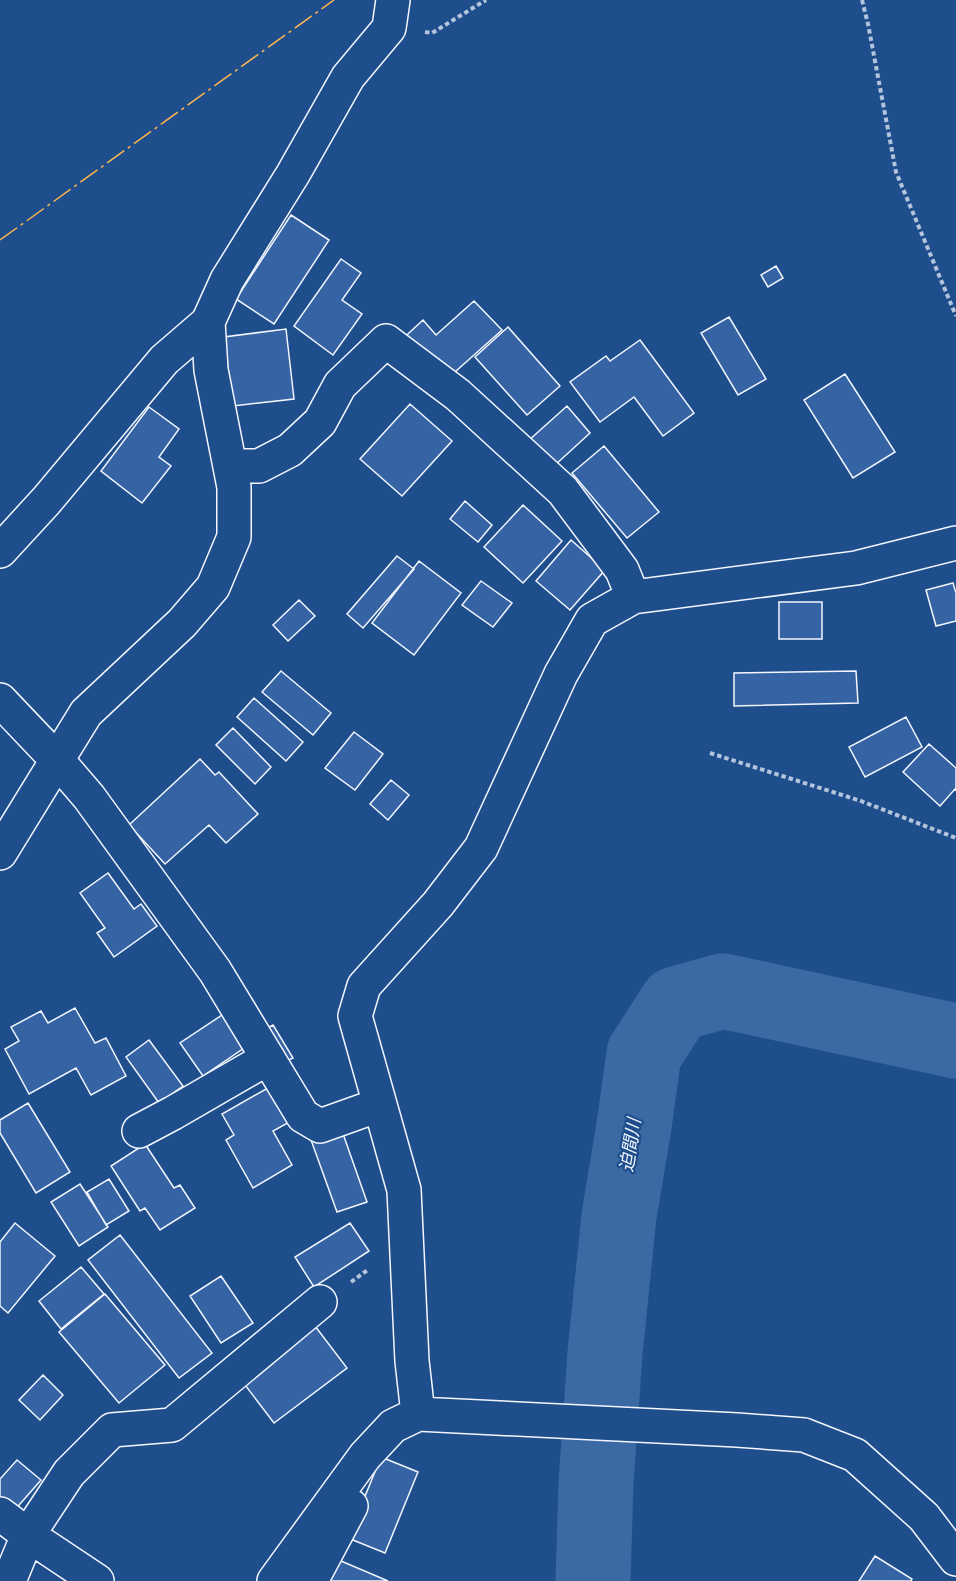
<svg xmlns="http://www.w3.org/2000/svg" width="956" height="1581" viewBox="0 0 956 1581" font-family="'PT Sans','Noto Sans JP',sans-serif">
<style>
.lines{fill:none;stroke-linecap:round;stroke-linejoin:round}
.river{stroke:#3b69a3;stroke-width:75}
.building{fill:#3563a3;stroke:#f2f6ff;stroke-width:1.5}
.minor-casing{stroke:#f2f6ff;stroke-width:36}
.path{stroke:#b3c4dc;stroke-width:4;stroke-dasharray:4.5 3;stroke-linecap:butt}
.minor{stroke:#1f4e8c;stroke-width:33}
.power{stroke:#ffb74d;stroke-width:1.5;stroke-dasharray:21 4.5 3 4.5;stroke-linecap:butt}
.labels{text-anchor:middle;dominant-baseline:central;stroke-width:4.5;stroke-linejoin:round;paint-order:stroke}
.water-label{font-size:18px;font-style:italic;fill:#f2f6ff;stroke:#1f4e8c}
</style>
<rect width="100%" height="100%" fill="#1f4e8c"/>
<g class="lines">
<path class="river" d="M593 1581 596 1483 605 1353 619 1216 634 1126 644 1054 676 1004 723 991 956 1041"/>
</g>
<path class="building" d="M291 215 329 240 274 324 236 299Z
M341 259 361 273 342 300 362 314 333 355 294 326Z
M776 266 783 278 768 287 761 275Z
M474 301 502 330 437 388 397 344 423 320 436 335Z
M729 317 766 379 738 395 701 333Z
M508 327 560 386 527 415 475 357Z
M286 329 294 399 233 406 224 337Z
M640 340 694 413 663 436 634 397 600 422 570 382 606 356 610 361Z
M845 374 895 452 853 478 804 400Z
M410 404 452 441 402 496 360 459Z
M567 406 590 433 542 477 518 450Z
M149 407 179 429 159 457 171 466 142 503 101 471Z
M604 446 659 512 627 538 572 473Z
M465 501 492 525 478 542 450 519Z
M523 505 562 541 523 583 484 547Z
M571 540 605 570 570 610 536 581Z
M397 556 414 569 363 628 347 614Z
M419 561 461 593 414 655 372 623Z
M481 581 512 603 493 627 462 605Z
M953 583 956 593V621L936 626 926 590Z
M299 600 315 616 288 641 273 625Z
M779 602H822V639H779Z
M281 671 331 713 313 735 262 692Z
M856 671 858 703 734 706V673Z
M254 698 303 742 286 761 237 717Z
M906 717 922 747 865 777 849 747Z
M233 728 271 767 255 784 216 745Z
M354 732 383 754 355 790 325 768Z
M929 744 956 768V790L955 789 940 806 903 772Z
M200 759 215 775 219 772 258 814 226 843 209 825 165 864 129 825Z
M391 780 409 795 388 820 370 804Z
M108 873 134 909 141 904 157 926 114 957 97 933 105 928 80 893Z
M75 1008 95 1043 106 1038 126 1076 91 1095 76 1068 29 1094 5 1049 19 1041 11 1027 41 1011 48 1023Z
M222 1015 244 1048 203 1076 180 1043Z
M273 1025 293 1058 278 1066 258 1033Z
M149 1040 183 1086 159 1103 126 1057Z
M273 1085 293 1120 273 1131 292 1165 253 1188 226 1140 234 1135 222 1114Z
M28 1103 70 1172 36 1193 0 1133V1120Z
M341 1128 367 1202 337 1212 311 1140Z
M145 1144 174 1188 180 1185 195 1208 160 1230 145 1208 140 1211 111 1166Z
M109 1179 129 1211 106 1225 87 1192Z
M80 1184 108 1227 79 1246 51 1202Z
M15 1223 55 1256 8 1313 0 1306V1242Z
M350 1223 369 1251 314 1287 295 1257Z
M120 1235 212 1353 179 1378 88 1260Z
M81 1267 104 1294 61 1329 39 1301Z
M221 1276 253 1323 221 1343 190 1296Z
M105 1294 165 1365 119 1403 59 1332Z
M315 1326 347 1368 274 1423 242 1381Z
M43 1375 63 1395 40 1420 19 1400Z
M381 1457 418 1472 385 1553 348 1538Z
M17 1460 41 1480 13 1512 0 1501V1479Z
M875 1556 912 1579 911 1581H859Z
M334 1558 388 1581H324Z"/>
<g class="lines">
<defs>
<path id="minor" d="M230 466H259L290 450 320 422 340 385 386 341 458 395 563 491 622 570 633 597
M0 551 46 501 164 360 208 322
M0 700 58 761 89 797 215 971 303 1116 320 1126 379 1105
M0 853 86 713 182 623 213 587 234 537V487L211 370 208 322 227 280 293 174 348 77 389 28 393 0
M139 1131 173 1113 268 1058
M418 1414 412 1361 404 1190 355 1016 364 986 438 904 481 848 561 674 592 620 633 597 856 568 956 543
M0 1514 28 1535 97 1581
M9 1581 28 1535 69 1473 112 1430 172 1425 320 1302
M274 1581 365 1456 393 1426 418 1414 737 1430 804 1435 855 1455 924 1517 956 1559
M311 1581 351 1506"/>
</defs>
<use href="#minor" class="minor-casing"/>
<path class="path" d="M862 0 868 24 896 172 956 316
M425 32 432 33 486 0
M710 753 861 801 956 838
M351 1282 369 1269"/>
<use href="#minor" class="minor"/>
<path class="power" d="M0 240 334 0"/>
</g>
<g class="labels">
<g class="water-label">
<text transform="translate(630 1145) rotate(-81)">迫間川</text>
</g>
</g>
</svg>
